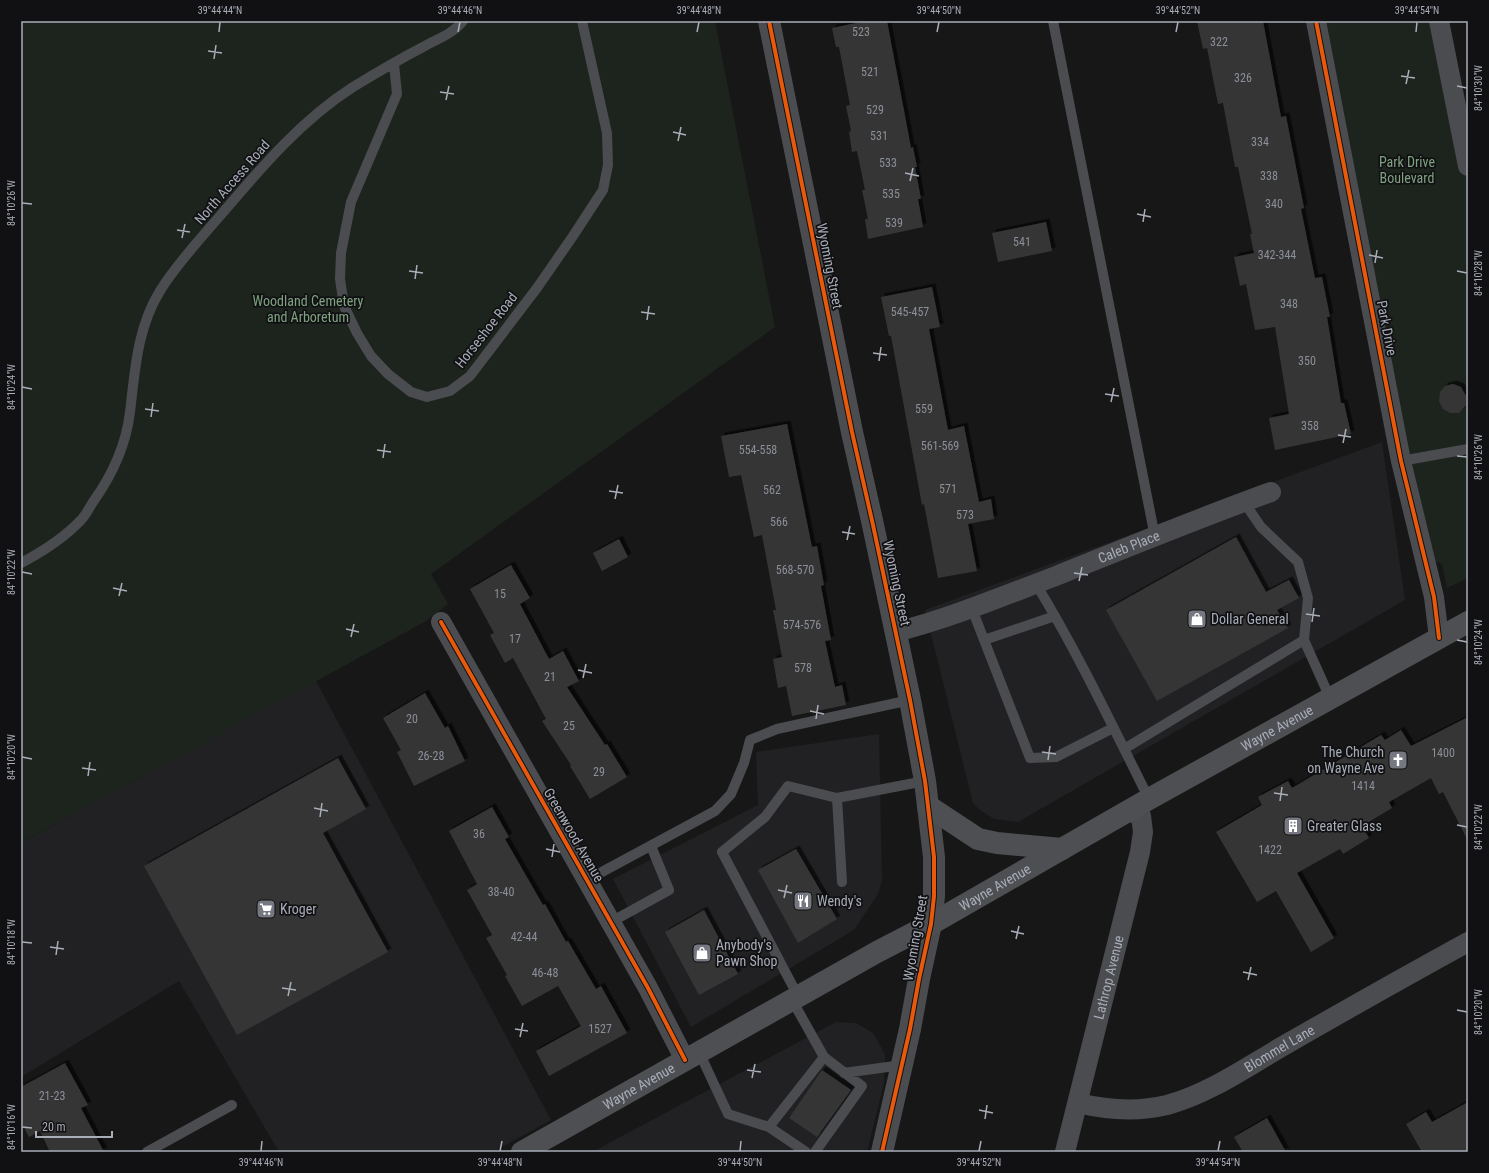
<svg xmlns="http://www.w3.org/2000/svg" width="1489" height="1173" viewBox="0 0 1489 1173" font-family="'Roboto Condensed',sans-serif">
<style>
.built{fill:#212123}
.green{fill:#1d241e}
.building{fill:#353536;filter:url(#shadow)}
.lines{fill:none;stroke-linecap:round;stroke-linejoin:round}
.service{stroke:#4b4c50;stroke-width:10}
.minor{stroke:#4b4c50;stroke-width:20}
.tertiary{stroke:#4b4c50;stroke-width:22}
.primary{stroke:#4d4f52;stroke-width:22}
.cycleway-casing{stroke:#111113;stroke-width:6}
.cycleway{stroke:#e8590c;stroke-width:4}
.ticks{fill:none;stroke:#a8adb8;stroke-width:1.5}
.labels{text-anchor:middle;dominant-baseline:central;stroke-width:3.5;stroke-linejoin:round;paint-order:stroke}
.number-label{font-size:12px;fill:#8b8f98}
.park-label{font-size:14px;fill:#7fa381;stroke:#111113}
.street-label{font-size:14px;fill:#a8adb8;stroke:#111113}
.poi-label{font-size:14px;fill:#a8adb8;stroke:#111113;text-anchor:start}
.neatline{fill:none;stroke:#a8adb8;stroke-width:1.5}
.ticks-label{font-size:10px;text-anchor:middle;fill:#a8adb8}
</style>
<defs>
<filter id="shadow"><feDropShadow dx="3.5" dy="-3.5" stdDeviation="0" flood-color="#0009"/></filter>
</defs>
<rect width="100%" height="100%" fill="#171717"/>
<path class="built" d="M1382 442 1405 600 1018 822 994 819 979 809 973 803 925 610Z
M316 681 551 1120 493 1152H279L179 981 21 1077V843Z
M879 734 882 881 878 894 854 930 691 1027 613 879 758 805 756 752Z
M836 1022 856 1023 873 1033 885 1054 884 1083 867 1152H592Z"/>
<path class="green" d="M21 21H715L775 327 431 574 448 604 426 621 21 843Z
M1316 21H1439L1468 166V578L1447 588 1442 564 1425 557Z"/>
<path class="building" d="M866 21H887L906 121 911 148 913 147 917 167H915L921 199H918L923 227 868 239 865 219H868L862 190H865L857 151 852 152 849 132 851 131 846 106 850 105 839 47H836L832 28Z
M1197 21H1263L1281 117 1286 116 1304 208 1301 209 1315 278 1322 277 1330 317H1327L1341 403H1344L1351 434 1275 450 1269 418 1289 414 1275 327 1255 330 1246 284 1240 286 1234 257 1254 253 1250 234H1252L1238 167H1235L1223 103 1218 104 1207 48 1203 49Z
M1046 222 1052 251 998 262 992 233Z
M932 287 940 327 929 329 948 430 964 426 979 502 991 499 994 519 968 524 977 571 938 578 924 504 922 505 891 336H889L881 297Z
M1453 384 1461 387 1466 396V405L1459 413H1450L1443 409 1439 401 1440 392 1445 386Z
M787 424 812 547 817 546 824 585 821 586 831 640 825 641 835 687 842 685 846 705 792 716 786 686 778 688 773 659 782 657 773 610H776L762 535 754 537 741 475 729 477 721 436Z
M1236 537 1266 592 1289 580 1299 598 1277 610 1288 628 1157 701 1106 610Z
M619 539 628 557 602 571 593 553Z
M511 565 530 598 520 604 549 659 563 651 579 681 567 687 605 745 607 744 627 777 590 799 570 766 571 765 542 721 546 719 513 658 505 663 490 635 494 633 470 589Z
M425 693 445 728 448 726 465 761 414 786 397 752 401 750 383 718Z
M1468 717V841L1443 792 1439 794 1431 778 1389 802 1392 808 1362 826 1369 838 1343 854 1340 849 1297 873 1334 938 1311 952 1276 891 1257 902 1216 832 1262 805 1258 797 1288 781 1292 788 1381 735 1385 740 1401 730 1411 746Z
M338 758 366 809 323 833 388 952 237 1035 144 866Z
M492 807 509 837 505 839 543 905 545 904 566 942 568 941 596 989 601 986 627 1033 549 1076 536 1051 581 1026 558 986 522 1006 505 976 507 975 486 938 492 935 467 890 477 884 449 831Z
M796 849 837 919 798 943 758 870Z
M704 910 738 974 699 995 665 932Z
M65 1063 88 1105 81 1108 104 1152H50L40 1131 29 1137 21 1122V1087Z
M822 1070 851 1090 817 1137 789 1118Z
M1468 1102V1152H1422L1406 1124 1426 1112 1432 1122Z
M1267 1118 1286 1152H1243L1234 1137Z"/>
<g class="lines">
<path class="service" d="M1053 21 1155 537
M394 64 397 94 351 202 341 253 340 279 344 306 357 333 371 356 388 374 411 392 427 397 450 391 470 376 537 288 573 236 603 190 608 165 607 133 582 21
M1401 461 1468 449
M1244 502 1261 527 1298 562 1308 598 1304 640
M21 563C42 552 64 538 81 520 86 515 89 508 93 502 113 474 126 446 130 412 135 371 137 328 160 291 175 266 200 239 219 217 260 169 300 121 353 87 376 73 400 59 423 47 437 39 453 34 463 21
M1036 584C1078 653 1113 727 1149 799
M972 609 1030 758 1056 757 1113 728
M984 640 1055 616
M1124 749 1304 640 1330 698
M837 798 842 882
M587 880 715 811 731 794 744 763 750 740 777 729 910 700
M611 922 669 890 651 846
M798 996 722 852 765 817 788 786 837 798 925 781
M792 1000 824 1057 862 1086 815 1152
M699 1052 728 1114 769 1127 806 1152
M844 1073 902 1065
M769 1127 824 1057
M147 1152 232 1105"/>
<g class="minor">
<path d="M1316 21 1401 461 1434 597 1439 638"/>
<path d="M1439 21 1468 166"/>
<path d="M441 622 648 988 685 1060"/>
<path id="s1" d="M896 632C951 618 1003 596 1056 576 1128 547 1199 518 1271 492"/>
<path id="s2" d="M1078 1103C1107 1110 1138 1112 1167 1105 1208 1094 1247 1067 1283 1046 1344 1011 1406 976 1468 942"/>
<path id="s3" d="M1065 1152 1140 852 1143 832 1141 816 1128 811"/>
</g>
<path class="tertiary" d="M769 21 852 432 873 525 910 700 925 781 934 857V896L931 924 919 979 910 1029 882 1152"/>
<g class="primary">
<path d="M928 806 978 839 997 843 1062 849"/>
<path id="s4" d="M522 1152 877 952 931 924 1149 799 1468 622"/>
</g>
<defs>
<path id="cycleway" d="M769 21 852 432 873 525 910 700 925 781 934 857V896L931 924 919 979 910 1029 882 1152
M1316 21 1401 461 1434 597 1439 638
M441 622 648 988 685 1060"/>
</defs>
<use href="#cycleway" class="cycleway-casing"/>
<use href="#cycleway" class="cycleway"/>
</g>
<path class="ticks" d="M219 32 220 22M458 32 460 22M697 32 699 22M937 32 939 22M1176 32 1178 22M1416 32 1417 22M208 51 222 53M214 59 216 45M1401 76 1415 78M1406 84 1409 70M1457 86 1467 88M440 92 454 94M446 100 449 86M673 132 686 135M678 141 681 127M905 173 919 176M910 181 913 168M22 203 32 204M1137 214 1151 217M1143 222 1145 209M177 230 190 232M182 238 185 224M1369 255 1383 258M1375 263 1377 250M409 271 423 273M1457 271 1467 273M415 279 417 265M641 312 655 314M647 320 649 306M873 353 887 355M879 361 881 347M22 387 32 389M1105 394 1119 396M1111 402 1114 388M145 409 159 411M151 417 153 403M1338 435 1351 437M1343 443 1346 429M377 450 391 452M1457 456 1467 457M383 458 385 444M609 491 623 493M615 499 618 485M842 532 855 534M847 540 850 526M22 572 32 574M1074 573 1088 575M1079 581 1082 567M113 588 127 591M119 596 122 583M1306 614 1320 616M1312 622 1314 608M346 629 359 632M351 637 354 624M1457 640 1467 642M578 670 592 673M583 678 586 664M810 711 824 714M816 719 818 705M1042 752 1056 754M22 757 32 759M1048 760 1050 746M82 768 96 770M88 776 90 762M1274 793 1288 795M1280 801 1282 787M314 808 328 811M320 817 322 803M1457 825 1467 827M546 849 560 852M552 857 554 844M778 890 792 893M784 898 787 885M1011 931 1024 934M1016 939 1019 926M22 942 32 943M50 947 64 949M56 955 58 941M1243 972 1257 975M1248 980 1251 967M282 988 296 990M288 996 291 982M1457 1010 1467 1012M515 1029 528 1031M520 1037 523 1023M747 1070 761 1072M752 1078 755 1064M979 1110 993 1113M985 1119 987 1105M22 1127 32 1128M261 1151 262 1141M500 1151 502 1141M740 1151 741 1141M979 1151 981 1141M1218 1151 1220 1141"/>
<defs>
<symbol id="shop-square" viewBox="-11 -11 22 22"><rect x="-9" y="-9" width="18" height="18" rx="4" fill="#757880" stroke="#111113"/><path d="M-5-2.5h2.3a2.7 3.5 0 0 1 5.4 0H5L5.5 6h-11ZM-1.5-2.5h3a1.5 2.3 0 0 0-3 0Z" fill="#fff"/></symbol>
<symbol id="church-square" viewBox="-11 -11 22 22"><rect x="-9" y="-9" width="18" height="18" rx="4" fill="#757880" stroke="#111113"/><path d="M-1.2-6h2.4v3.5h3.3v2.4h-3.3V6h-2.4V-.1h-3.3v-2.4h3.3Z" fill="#fff"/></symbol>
<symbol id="building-square" viewBox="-11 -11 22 22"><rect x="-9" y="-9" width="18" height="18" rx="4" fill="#757880" stroke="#111113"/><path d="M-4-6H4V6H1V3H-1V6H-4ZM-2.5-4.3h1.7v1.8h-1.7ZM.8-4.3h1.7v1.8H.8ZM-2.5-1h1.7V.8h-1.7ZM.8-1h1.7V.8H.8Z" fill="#fff"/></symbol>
<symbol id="restaurant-square" viewBox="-11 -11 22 22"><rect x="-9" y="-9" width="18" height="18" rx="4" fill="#757880" stroke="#111113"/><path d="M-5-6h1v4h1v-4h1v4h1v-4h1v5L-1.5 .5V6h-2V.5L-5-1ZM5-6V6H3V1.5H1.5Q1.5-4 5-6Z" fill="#fff"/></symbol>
<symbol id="supermarket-square" viewBox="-11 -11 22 22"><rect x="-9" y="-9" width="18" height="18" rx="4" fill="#757880" stroke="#111113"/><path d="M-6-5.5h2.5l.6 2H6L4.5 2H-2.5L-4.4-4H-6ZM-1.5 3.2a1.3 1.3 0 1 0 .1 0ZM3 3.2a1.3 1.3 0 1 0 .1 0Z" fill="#fff"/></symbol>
</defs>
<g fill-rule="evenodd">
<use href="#shop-square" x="1186" y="608" width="22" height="22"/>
<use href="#church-square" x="1387" y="749" width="22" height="22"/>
<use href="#building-square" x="1282" y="815" width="22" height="22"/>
<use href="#restaurant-square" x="792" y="890" width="22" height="22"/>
<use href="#supermarket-square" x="255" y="898" width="22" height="22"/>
<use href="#shop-square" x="691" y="942" width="22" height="22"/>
</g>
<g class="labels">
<g class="number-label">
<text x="861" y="32">523</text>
<text x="1219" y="42">322</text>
<text x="870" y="72">521</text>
<text x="1243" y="78">326</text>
<text x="875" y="110">529</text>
<text x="879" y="136">531</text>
<text x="1260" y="142">334</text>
<text x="888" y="163">533</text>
<text x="1269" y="176">338</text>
<text x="891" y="194">535</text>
<text x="1274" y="204">340</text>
<text x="894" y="223">539</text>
<text x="1022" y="242">541</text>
<text x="1277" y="255">342-344</text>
<text x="1289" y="304">348</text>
<text x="910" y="312">545-457</text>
<text x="1307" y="361">350</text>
<text x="924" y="409">559</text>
<text x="1310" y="426">358</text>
<text x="940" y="446">561-569</text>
<text x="758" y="450">554-558</text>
<text x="948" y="489">571</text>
<text x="772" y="490">562</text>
<text x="965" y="515">573</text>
<text x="779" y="522">566</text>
<text x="795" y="570">568-570</text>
<text x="500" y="594">15</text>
<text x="802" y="625">574-576</text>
<text x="515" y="639">17</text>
<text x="803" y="668">578</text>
<text x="550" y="677">21</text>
<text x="412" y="719">20</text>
<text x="569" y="726">25</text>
<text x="1443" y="753">1400</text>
<text x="431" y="756">26-28</text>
<text x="599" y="772">29</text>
<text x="1363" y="786">1414</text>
<text x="479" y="834">36</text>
<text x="1270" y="850">1422</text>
<text x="501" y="892">38-40</text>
<text x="524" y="937">42-44</text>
<text x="545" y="973">46-48</text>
<text x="600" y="1029">1527</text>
<text x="52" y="1096">21-23</text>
</g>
<g class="park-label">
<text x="1407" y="162">Park Drive<tspan x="1407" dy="16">Boulevard</tspan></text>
<text x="308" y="301">Woodland Cemetery<tspan x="308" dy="16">and Arboretum</tspan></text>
</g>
<g class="street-label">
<text transform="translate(232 182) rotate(-49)">North Access Road</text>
<text transform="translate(830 266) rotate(79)">Wyoming Street</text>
<text transform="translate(1387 328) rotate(79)">Park Drive</text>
<text transform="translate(486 330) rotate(-52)">Horseshoe Road</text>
<text stroke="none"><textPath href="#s1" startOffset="248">Caleb Place</textPath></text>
<text transform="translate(897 583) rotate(78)">Wyoming Street</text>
<text stroke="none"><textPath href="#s4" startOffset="866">Wayne Avenue</textPath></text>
<text transform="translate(574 835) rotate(60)">Greenwood Avenue</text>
<text stroke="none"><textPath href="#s4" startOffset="542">Wayne Avenue</textPath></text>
<text transform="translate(915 938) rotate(-80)">Wyoming Street</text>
<text stroke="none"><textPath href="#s3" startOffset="180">Lathrop Avenue</textPath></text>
<text stroke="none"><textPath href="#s2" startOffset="216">Blommel Lane</textPath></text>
<text stroke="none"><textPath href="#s4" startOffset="134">Wayne Avenue</textPath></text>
</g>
<g class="poi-label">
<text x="1211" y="619">Dollar General</text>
<text x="1384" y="752" text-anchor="end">The Church<tspan x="1384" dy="16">on Wayne Ave</tspan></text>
<text x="1307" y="826">Greater Glass</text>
<text x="817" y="901">Wendy's</text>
<text x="280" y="909">Kroger</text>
<text x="716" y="945">Anybody's<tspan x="716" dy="16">Pawn Shop</tspan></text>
</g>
</g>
<rect width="1489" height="1173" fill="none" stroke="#111113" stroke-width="44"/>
<path d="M36 1131v6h76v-6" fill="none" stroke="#a8adb8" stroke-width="2"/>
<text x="42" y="1131" font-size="12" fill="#a8adb8" stroke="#111113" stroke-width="3" paint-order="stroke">20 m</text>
<rect x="22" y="22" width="1445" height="1129" class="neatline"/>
<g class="ticks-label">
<text x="220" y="14">39°44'44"N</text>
<text x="460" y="14">39°44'46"N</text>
<text x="699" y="14">39°44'48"N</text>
<text x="939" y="14">39°44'50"N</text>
<text x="1178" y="14">39°44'52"N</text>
<text x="1417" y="14">39°44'54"N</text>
<text transform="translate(1478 88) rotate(-90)" y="4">84°10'30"W</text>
<text transform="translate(11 203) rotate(-90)" y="4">84°10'26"W</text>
<text transform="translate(1478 273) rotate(-90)" y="4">84°10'28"W</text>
<text transform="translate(11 387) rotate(-90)" y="4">84°10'24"W</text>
<text transform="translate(1478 457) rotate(-90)" y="4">84°10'26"W</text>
<text transform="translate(11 572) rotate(-90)" y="4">84°10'22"W</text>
<text transform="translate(1478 642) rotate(-90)" y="4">84°10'24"W</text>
<text transform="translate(11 757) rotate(-90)" y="4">84°10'20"W</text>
<text transform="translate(1478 827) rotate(-90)" y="4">84°10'22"W</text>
<text transform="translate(11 942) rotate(-90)" y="4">84°10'18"W</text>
<text transform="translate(1478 1012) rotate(-90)" y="4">84°10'20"W</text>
<text transform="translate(11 1127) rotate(-90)" y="4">84°10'16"W</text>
<text x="261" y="1166">39°44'46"N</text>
<text x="500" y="1166">39°44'48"N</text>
<text x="740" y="1166">39°44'50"N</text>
<text x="979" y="1166">39°44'52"N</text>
<text x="1218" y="1166">39°44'54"N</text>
</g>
</svg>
